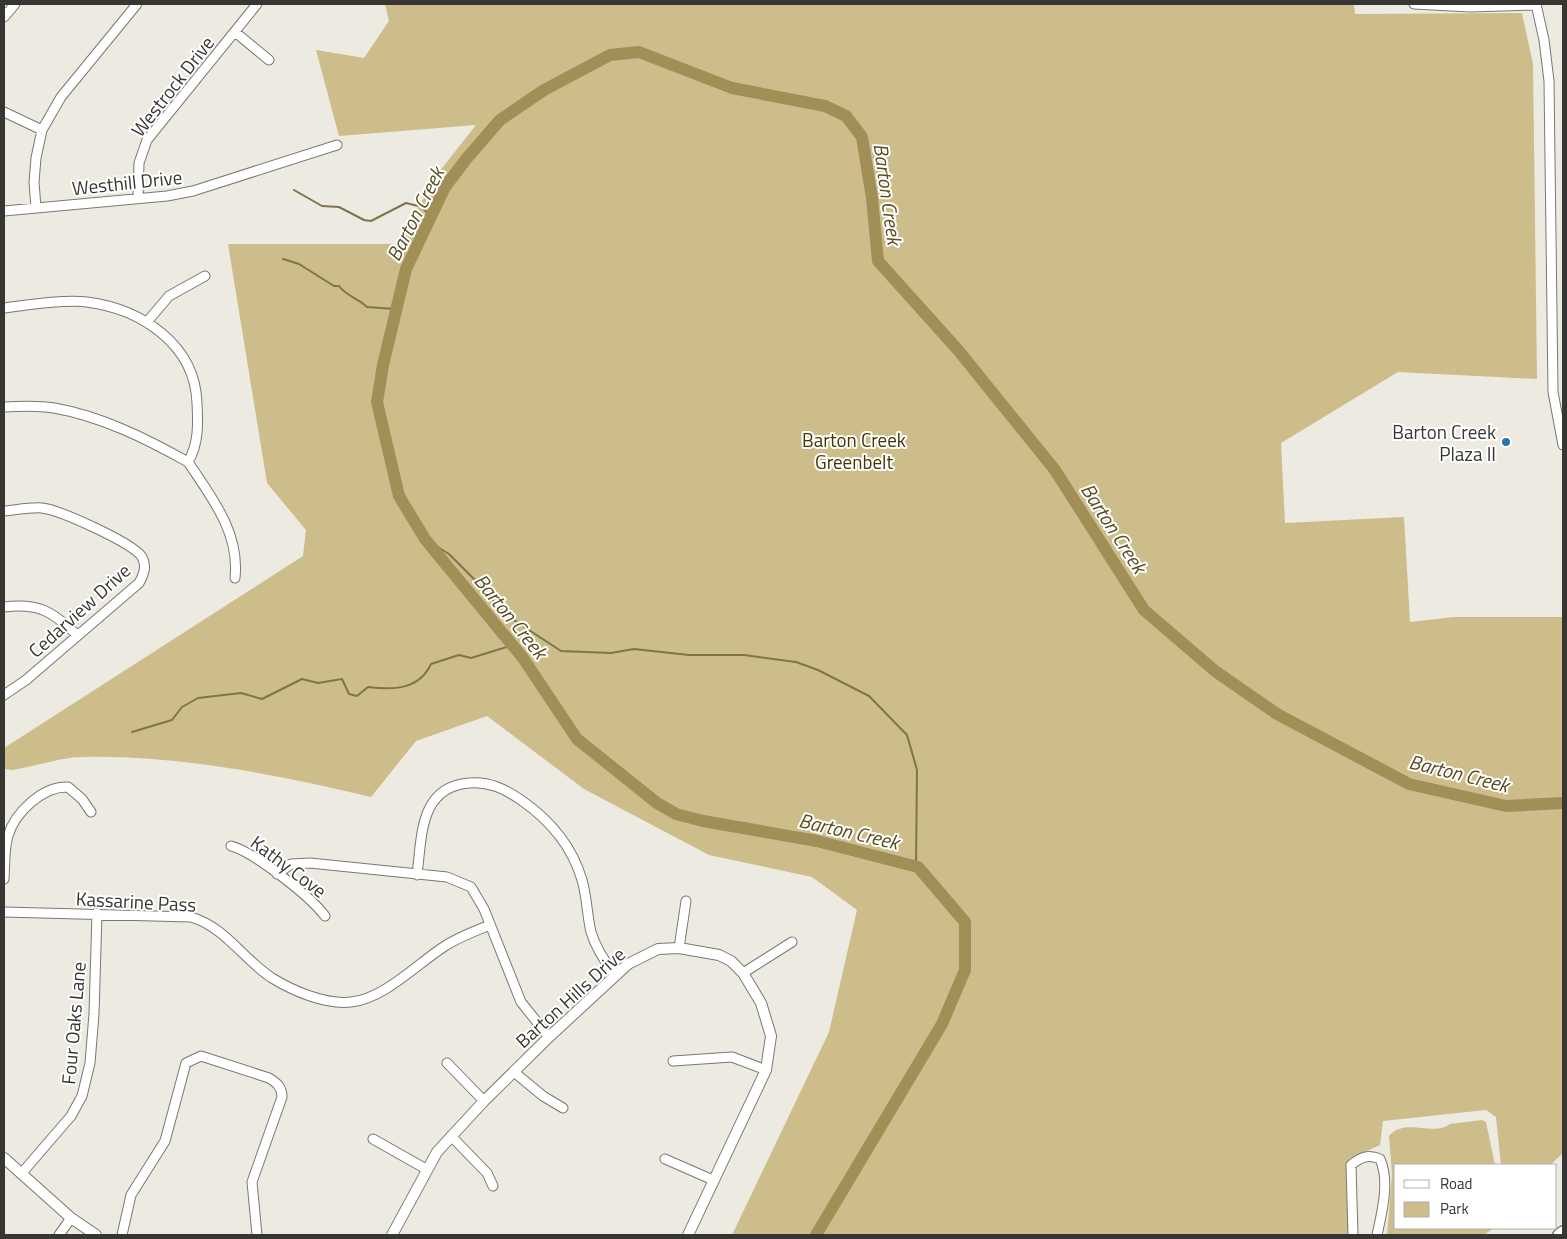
<svg xmlns="http://www.w3.org/2000/svg" width="1567" height="1239" viewBox="0 0 1567 1239" font-family="'Titillium Web',sans-serif">
<style>
.green{fill:#ccbd8b}
.lines{fill:none;stroke-linecap:round;stroke-linejoin:round}
.stream{stroke:#80744b;stroke-width:2}
.river{stroke:#a08f56;stroke-width:12}
.minor-casing{stroke:#7a7870;stroke-width:11}
.tertiary-casing{stroke:#7a7870;stroke-width:12}
.secondary-casing{stroke:#7a7870;stroke-width:14}
.minor{stroke:#fff;stroke-width:9}
.tertiary{stroke:#fff;stroke-width:10}
.secondary{stroke:#fff;stroke-width:11}
.poi-dot{fill:#2c74a8;stroke:#fff;stroke-width:2}
.labels{text-anchor:middle;dominant-baseline:central;stroke-width:4;stroke-linejoin:round;paint-order:stroke}
.street-label{font-size:19px;fill:#373632;stroke:#fff}
.poi-label{font-size:19px;fill:#373632;stroke:#fff;text-anchor:end}
.park-label{font-size:19px;fill:#413502;stroke:#fff}
.water-label{font-size:20px;font-style:italic;fill:#594c1f;stroke:#fff}
</style>
<rect width="100%" height="100%" fill="#edeae1"/>
<path class="green" d="M385 4H1354L1355 14 1522 13 1533 64 1537 379 1398 372 1281 443 1285 523 1404 517 1410 622 1454 617H1563V1153L1550 1165H1501L1496 1117 1486 1110 1383 1121 1380 1145 1349 1159 1350 1235H732L829 1032 857 910 812 877 709 855 584 789 487 716 416 741 371 797C278 775 180 755 84 757 61 757 36 766 13 770L4 769V748L303 556 306 530 267 483 228 244H397L439 172 476 125 339 136 316 50 364 58 389 21Z
M1482 1120 1486 1122 1495 1165H1396V1228H1494L1484 1235H1387L1392 1175 1389 1136C1405 1117 1433 1137 1450 1124Z"/>
<g class="lines">
<path class="stream" d="M294 190 322 206 339 207 364 220 371 221 406 203 422 207 431 217
M283 259 299 264 334 286H339C346 296 358 298 367 307L395 309
M425 539 449 554 476 581 506 615 561 651 611 653 634 649 689 655H744L796 662 818 670 869 696 907 735 917 770 916 866
M132 732 172 720 182 707 198 698 241 693 262 699 302 679 318 683 342 679 349 694 357 696 368 687C393 690 419 690 431 664L459 655 471 658 513 645"/>
<path class="river" d="M816 1235 942 1024 965 970V922L918 867 817 841 703 821 676 814 657 803 577 739 523 658 425 539 399 496 377 402 383 365 406 269 445 187 467 158 500 120 544 90 610 55 639 52 732 88 825 106 846 116 862 137 872 198 878 261 958 350 1055 470 1144 610 1215 671 1277 714 1409 784 1506 806 1563 803"/>
<defs>
<path id="minor" d="M1414 4 1470 7 1536 5
M1536 4 1544 40 1549 81 1553 392 1563 445
M4 17 15 4
M235 32 269 60
M4 112 42 130
M138 197 139 163 147 140 257 4
M36 208 34 182 36 158 42 130 61 97 137 4
M4 211 167 196 193 191 337 145
M4 308C27 305 65 299 87 302 141 309 195 344 197 403 198 423 199 444 188 462 212 498 240 533 235 578
M147 322 169 296 205 276
M4 407C20 406 37 405 54 408 101 416 147 439 188 462
M4 511C16 510 30 507 42 508 60 510 133 543 142 557 147 566 144 574 139 583L26 680 4 695
M4 607C39 603 52 611 77 635
M231 846C254 852 310 896 325 916
M277 874 291 864 310 863 447 877 471 887 484 909 521 1002 549 1037
M417 875C422 837 419 787 469 783 489 781 505 789 521 800 550 820 572 846 582 880 587 897 587 915 591 932 596 949 605 962 615 975
M4 879C5 865 4 849 8 836 15 812 43 786 68 787L82 799 91 812
M4 912 191 917C225 927 243 959 272 978 293 991 326 1005 351 1002 384 999 418 963 445 946 459 937 475 931 490 925
M679 948 686 901
M743 973 792 942
M673 1061 732 1057 766 1070
M447 1063 484 1101
M514 1072 543 1096 563 1108
M451 1136 487 1173 493 1186
M373 1139 426 1169
M665 1159 713 1180
M21 1174 71 1116 82 1096 90 1063 94 1014 97 913
M59 1235 71 1218
M122 1235 131 1195 165 1141 186 1063 201 1056 269 1078C277 1083 282 1087 282 1097L252 1182 257 1235
M1353 1235 1351 1165C1361 1157 1368 1154 1380 1159 1390 1181 1382 1212 1377 1235"/>
<path id="tertiary" d="M4 1158 71 1218 96 1235
M392 1235 437 1152 484 1101 549 1037 628 964 658 949 679 948 719 955 731 961 743 973 761 1003 771 1036 766 1070 688 1235"/>
<path id="secondary" d="M1559 1235 1563 1232"/>
</defs>
<use href="#minor" class="minor-casing"/>
<use href="#tertiary" class="tertiary-casing"/>
<use href="#secondary" class="secondary-casing"/>
<use href="#minor" class="minor"/>
<use href="#tertiary" class="tertiary"/>
<use href="#secondary" class="secondary"/>
</g>
<circle class="poi-dot" cx="1506" cy="442" r="5"/>
<g class="labels">
<g class="street-label">
<text transform="translate(172 86) rotate(-52)">Westrock Drive</text>
<text transform="translate(127 182) rotate(-6)">Westhill Drive</text>
<text transform="translate(79 610) rotate(-42)">Cedarview Drive</text>
<text transform="translate(289 866) rotate(37)">Kathy Cove</text>
<text transform="translate(136 901) rotate(3)">Kassarine Pass</text>
<text transform="translate(570 997) rotate(-42)">Barton Hills Drive</text>
<text transform="translate(73 1023) rotate(-85)">Four Oaks Lane</text>
</g>
<g class="poi-label">
<text x="1496" y="431">Barton Creek<tspan x="1496" dy="22">Plaza II</tspan></text>
</g>
<g class="park-label">
<text x="854" y="439">Barton Creek<tspan x="854" dy="22">Greenbelt</tspan></text>
</g>
<g class="water-label">
<text transform="translate(888 194) rotate(82)">Barton Creek</text>
<text transform="translate(415 214) rotate(-63)">Barton Creek</text>
<text transform="translate(1114 528) rotate(57)">Barton Creek</text>
<text transform="translate(511 616) rotate(51)">Barton Creek</text>
<text transform="translate(1459 773) rotate(14)">Barton Creek</text>
<text transform="translate(849 831) rotate(13)">Barton Creek</text>
</g>
</g>
<rect width="1567" height="1239" fill="none" stroke="#373632" stroke-width="10"/>
<rect x="1394" y="1164" width="162" height="65" fill="#ffffff" stroke="#afafad"/>
<rect x="1404" y="1180" width="25" height="8" fill="#ffffff" stroke="#afafad"/>
<text x="1440" y="1189" font-size="15" fill="#373632">Road</text>
<rect x="1404" y="1202" width="25" height="15" fill="#ccbd8b" stroke="#afafad"/>
<text x="1440" y="1214" font-size="15" fill="#373632">Park</text>
</svg>
